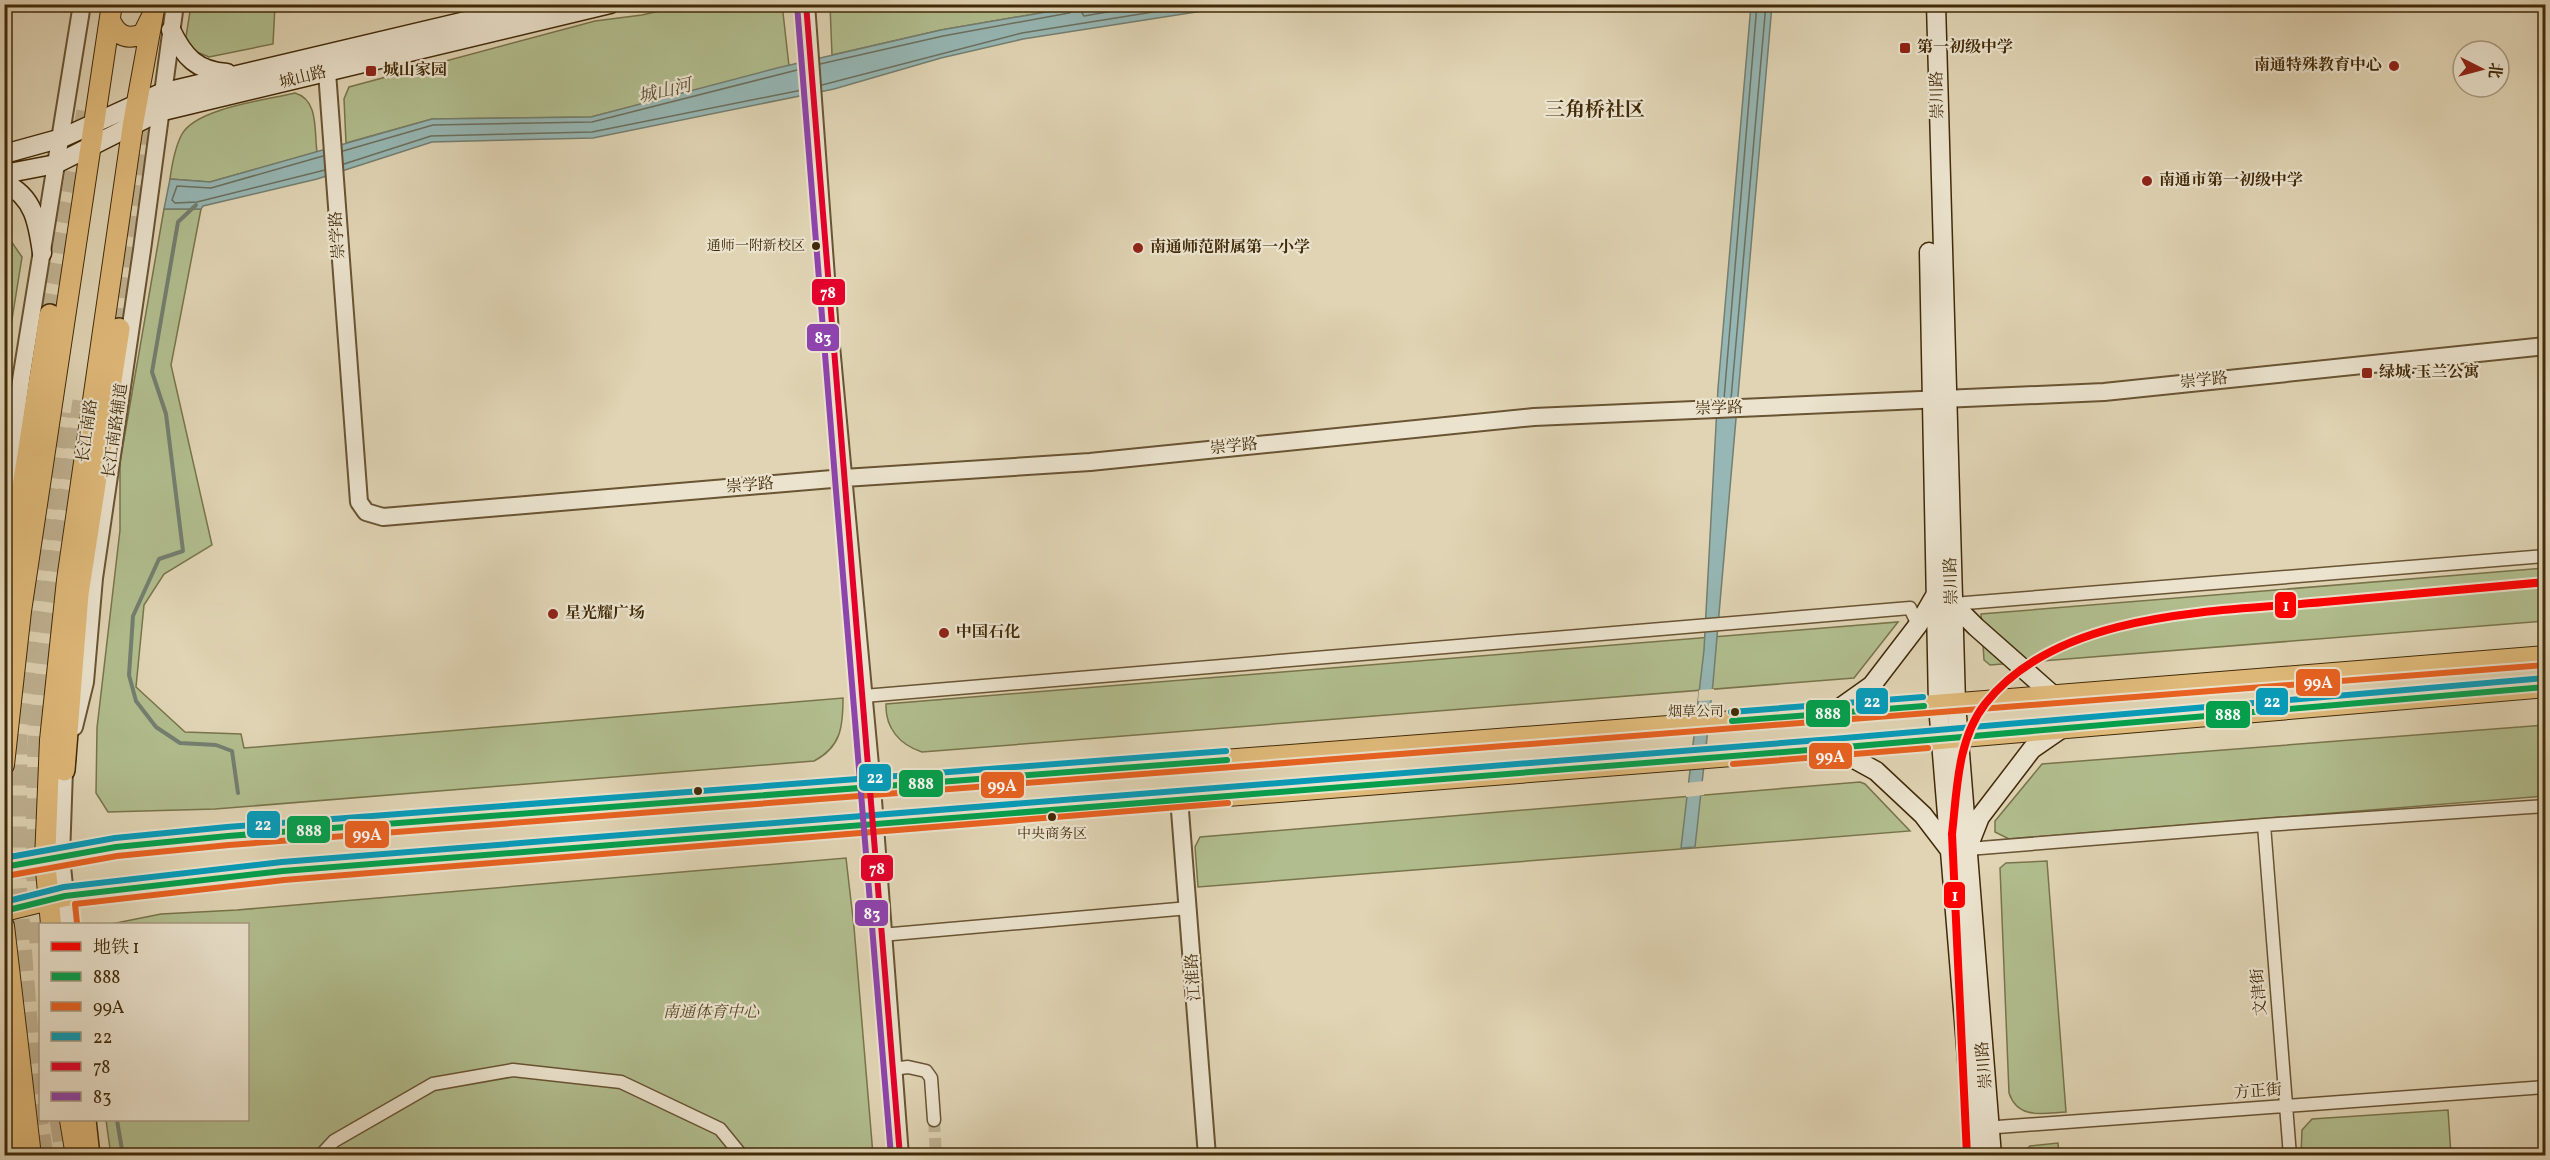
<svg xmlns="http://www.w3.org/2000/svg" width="2550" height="1160" viewBox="0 0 2550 1160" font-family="Vollkorn,'Noto Serif SC',serif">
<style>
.green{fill:#b1bd8e;stroke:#79744b;stroke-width:1.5}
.water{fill:#96b7b5;stroke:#747f70;stroke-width:1.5}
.pier{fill:#e0d4b4}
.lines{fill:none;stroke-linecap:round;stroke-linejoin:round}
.shore{stroke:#6c705e;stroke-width:1.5}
.stream{stroke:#747f70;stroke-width:4}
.minor-tunnel{stroke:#c0b292;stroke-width:12;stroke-dasharray:12 6;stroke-linecap:butt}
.trunk-tunnel{stroke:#c0b292;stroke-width:21;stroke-dasharray:21 10;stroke-linecap:butt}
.minor-casing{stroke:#695433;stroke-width:15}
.tertiary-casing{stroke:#695433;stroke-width:20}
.secondary-casing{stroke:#412a08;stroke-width:21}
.primary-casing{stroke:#412a08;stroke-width:22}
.trunk-casing{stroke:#412a08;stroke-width:24}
.minor{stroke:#ebe3ce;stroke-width:12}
.tertiary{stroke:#ebe3ce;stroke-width:16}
.secondary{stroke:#ebe3ce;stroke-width:18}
.primary{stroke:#e0ba7a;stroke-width:20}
.trunk{stroke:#e0ba7a;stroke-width:21}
.bus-1-casing{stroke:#ebe3ce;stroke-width:10}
.bus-2-casing{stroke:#ebe3ce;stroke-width:10}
.bus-3-casing{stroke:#ebe3ce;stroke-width:10}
.bus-4-casing{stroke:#ebe3ce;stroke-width:10}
.bus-5-casing{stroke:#ebe3ce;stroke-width:10}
.bus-1{stroke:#03a04d;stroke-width:6}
.bus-2{stroke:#e96221;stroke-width:6}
.bus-3{stroke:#069cba;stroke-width:6}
.bus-4{stroke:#e4002b;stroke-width:6}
.bus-5{stroke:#8e44ad;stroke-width:6}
.metro-1-casing{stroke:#ebe3ce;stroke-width:12}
.metro-1{stroke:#f00;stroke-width:8}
.poi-dot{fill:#8f2418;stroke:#ebe3ce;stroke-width:2}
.bus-dot{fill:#412a08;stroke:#ebe3ce;stroke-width:2}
.labels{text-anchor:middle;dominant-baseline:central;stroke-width:4.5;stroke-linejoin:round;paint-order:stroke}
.bus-label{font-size:14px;fill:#412a08;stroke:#ebe3ce;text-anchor:end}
.poi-label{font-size:16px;font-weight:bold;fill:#412a08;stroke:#ebe3ce;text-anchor:start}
.street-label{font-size:16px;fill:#412a08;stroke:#ebe3ce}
.park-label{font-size:16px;font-style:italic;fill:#574723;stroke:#ebe3ce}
.water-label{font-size:18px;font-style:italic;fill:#564d33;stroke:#ebe3ce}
.quarter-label{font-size:20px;font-weight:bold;fill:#412a08;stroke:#ebe3ce}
.line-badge{stroke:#ebe3ce;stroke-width:2}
.badge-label{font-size:16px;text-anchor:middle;font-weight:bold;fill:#fff}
</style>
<rect width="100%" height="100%" fill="#e0d4b4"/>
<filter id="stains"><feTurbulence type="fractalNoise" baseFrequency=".00333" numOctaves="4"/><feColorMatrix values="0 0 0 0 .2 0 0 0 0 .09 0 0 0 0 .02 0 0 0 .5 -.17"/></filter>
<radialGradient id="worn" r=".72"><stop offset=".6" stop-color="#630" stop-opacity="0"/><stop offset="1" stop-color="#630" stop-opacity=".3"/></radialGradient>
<path class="green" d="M782 4 789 66 591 117 432 119 346 143 344 99 349 87 360 84 595 21 642 15 686 5Z
M191 5H275L273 44 209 57 192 50 186 37Z
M830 5H1087L941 30 832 55Z
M295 93C319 100 314 130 317 152L210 182 170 179C172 164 175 147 182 134 197 108 266 100 295 93Z
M164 209H201L171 365 212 545 164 574 144 605 136 687 185 732 241 734 244 748 843 698C843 727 841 747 814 761L215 809 108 812 96 793 97 728 120 530V462Z
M5 238 11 241 22 257 5 363Z
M2545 568V621L1990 665 1984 660 1981 614Z
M1898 622 1854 678 922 752C900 745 885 728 886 704Z
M2545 725V796L2009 839 1995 832V821L2042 764Z
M1860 782 1865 784 1910 831 1198 887 1195 847 1200 837Z
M846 858 854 927 873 1155 111 1156 106 1120H248V924H111L161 914 237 910Z
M2047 861 2066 1112C2043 1113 2018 1120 2009 1093L2000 868 2006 863Z
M2448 1110 2451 1155H2301L2302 1130 2312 1119Z
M2058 1143 2059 1155H2020L2030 1146Z"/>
<path class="water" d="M1087 5H1241L1023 39 941 58 834 89 593 138 432 142 317 179 203 206 201 209H164L170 179 210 182 432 119 591 117 777 68 941 30Z
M1751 5H1772L1713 683 1695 847 1681 848 1704 650 1718 388Z"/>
<path class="pier" d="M1714 689V700L1698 701 1699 690Z
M1704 781V795L1686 797V783Z"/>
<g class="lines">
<path class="shore" d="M1083 4 1082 13 1084 16 1155 4
M820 64 943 36 1069 13 1074 10 1075 4
M822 85 1022 33 1203 4
M343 151 433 125 592 122 801 69
M323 156 211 188 177 186 172 200 175 203 197 202 325 170
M344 164 431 136 592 132 802 90
M1724 399 1757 4
M1731 399 1766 4"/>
<path class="stream" d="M196 205 178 222 152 372 166 414 183 551 159 559 133 616 129 675 136 701 156 727 180 743 216 745 232 751 238 793
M117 1120 123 1156"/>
<path class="minor-tunnel" d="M934 1120 936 1156"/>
<path class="trunk-tunnel" d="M50 315 87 111
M119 329 145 146 147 101
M40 943C36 878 35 813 38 748 43 632 66 516 83 401
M60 1120 66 1156
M43 1156 32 1085 16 881 17 737 33 599 61 412"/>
<defs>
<path id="minor" d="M1953 604 2546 556
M864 696 1910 608 1918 625
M2264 825 2290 1156
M1968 849 2264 825 2546 806
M881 935 1189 908
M892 1069 908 1067 926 1071 931 1078 934 1120
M1984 1128 2546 1087
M320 1156 334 1141 433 1084 513 1070 621 1082 720 1129 742 1156"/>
<path id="tertiary" d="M806 4 831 346 872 787 900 1156
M327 72 359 502 366 512 383 517 844 478 1090 462 1534 417 2104 392 2546 346
M4 499 22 374 82 4
M74 727 85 682 94 578 142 250 175 4
M67 758 64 770 61 857 68 924
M1179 798 1207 1156"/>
<path id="secondary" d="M1936 4 1956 703 1992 1156
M171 30C184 57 197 71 227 73
M4 154 62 138 161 93 538 4
M4 174 56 164 159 112 610 4
M4 183C34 196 38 224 42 253
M1929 252 1938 705 1975 1156
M1953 604 1976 627 2054 696
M1834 712 1872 685 1918 625 1936 594
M1834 748 1876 771 1923 815 1949 849
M1969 845 1980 817 2032 749 2061 729"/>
<path id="primary" d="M110 20C117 36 127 40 143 34L151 18
M4 765 21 611 112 4
M4 867 116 847 228 836 1734 721 2546 656
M4 911 65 896 283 871 1834 748 2546 687
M51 924 45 860 50 740 67 580 133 124 155 4
M4 926 31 1156
M70 1120 76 1156"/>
<path id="trunk" d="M4 608 50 315
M64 770 78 594 119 329
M4 1061 16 1156
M85 1120 89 1156"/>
</defs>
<use href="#minor" class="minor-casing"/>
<use href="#tertiary" class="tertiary-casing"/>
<use href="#secondary" class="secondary-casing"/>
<use href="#primary" class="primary-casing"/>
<use href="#trunk" class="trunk-casing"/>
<use href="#minor" class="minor"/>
<use href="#tertiary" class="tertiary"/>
<use href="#secondary" class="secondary"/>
<use href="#primary" class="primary"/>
<use href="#trunk" class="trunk"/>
<defs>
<path id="bus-1" d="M1732 721 1924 706
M4 867 116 847 228 836 1227 760
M4 911 65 896 283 871 1834 748 2546 687"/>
<path id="bus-2" d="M1733 764 1928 748
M6 876 117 856 229 845 2546 665
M77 923 75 904 284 880 1228 803"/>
<path id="bus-3" d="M1731 712 1923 697
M4 858 115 838 227 827 1226 751
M4 902 64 887 282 862 1833 739 2545 678"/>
<path id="bus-4" d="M806 4C834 388 871 772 900 1156"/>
<path id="bus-5" d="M797 5C825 389 862 772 891 1156"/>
</defs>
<use href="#bus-1" class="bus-1-casing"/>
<use href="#bus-2" class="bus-2-casing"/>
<use href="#bus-3" class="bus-3-casing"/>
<use href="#bus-4" class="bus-4-casing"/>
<use href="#bus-5" class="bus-5-casing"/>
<use href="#bus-1" class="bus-1"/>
<use href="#bus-2" class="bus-2"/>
<use href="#bus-3" class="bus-3"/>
<use href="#bus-4" class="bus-4"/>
<use href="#bus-5" class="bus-5"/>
<defs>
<path id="metro-1" d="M1967 1156 1952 834C1957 791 1957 740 1985 704 2059 610 2216 612 2324 602 2398 595 2472 589 2546 582"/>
</defs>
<use href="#metro-1" class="metro-1-casing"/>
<use href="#metro-1" class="metro-1"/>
</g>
<g class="poi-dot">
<rect x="1899" y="42" width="12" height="12" rx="3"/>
<circle cx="2394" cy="66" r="6"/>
<rect x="365" y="65" width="12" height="12" rx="3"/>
<circle cx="2147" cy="181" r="6"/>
<circle cx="1138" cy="248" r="6"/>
<rect x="2361" y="367" width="12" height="12" rx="3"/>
<circle cx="553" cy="614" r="6"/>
<circle cx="944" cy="633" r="6"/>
</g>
<g class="bus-dot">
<circle cx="816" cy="246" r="5"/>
<circle cx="1735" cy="712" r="5"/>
<circle cx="698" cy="791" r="5"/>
<circle cx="1052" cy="817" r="5"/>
</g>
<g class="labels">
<g class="bus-label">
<text x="805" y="246">通师一附新校区</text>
<text x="1724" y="712">烟草公司</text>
<text x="1052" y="834" text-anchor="middle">中央商务区</text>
</g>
<g class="poi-label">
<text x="1917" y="48">第一初级中学</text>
<text x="2382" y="66" text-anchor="end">南通特殊教育中心</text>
<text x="383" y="71">城山家园</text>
<text x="2159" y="181">南通市第一初级中学</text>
<text x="1150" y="248">南通师范附属第一小学</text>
<text x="2379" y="373">绿城·玉兰公寓</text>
<text x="565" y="614">星光耀广场</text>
<text x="956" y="633">中国石化</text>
</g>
<g class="street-label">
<text transform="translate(303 78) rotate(-14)">城山路</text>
<text transform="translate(1938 95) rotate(-91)">崇川路</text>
<text transform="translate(338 235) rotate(-94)">崇学路</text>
<text transform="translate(2204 381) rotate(-6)">崇学路</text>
<text transform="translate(1719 409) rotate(-2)">崇学路</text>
<text transform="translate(88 431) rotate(-82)">长江南路</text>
<text transform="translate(116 431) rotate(-82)">长江南路辅道</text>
<text transform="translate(1234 447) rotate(-6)">崇学路</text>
<text transform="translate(750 486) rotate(-5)">崇学路</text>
<text transform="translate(1952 581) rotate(-92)">崇川路</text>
<text transform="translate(1194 977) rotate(-94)">江淮路</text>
<text transform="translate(2260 992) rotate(-95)">文津街</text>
<text transform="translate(1985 1065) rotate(-95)">崇川路</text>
<text transform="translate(2258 1092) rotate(-4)">方正街</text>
</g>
<g class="park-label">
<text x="711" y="1013">南通体育中心</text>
</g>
<g class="water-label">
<text transform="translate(665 92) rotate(-13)">城山河</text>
</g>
<g class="quarter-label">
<text x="1595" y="111">三角桥社区</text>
</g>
</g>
<g class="line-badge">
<rect x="811" y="278" width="35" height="28" rx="6" fill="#e4002b"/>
<rect x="806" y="323" width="34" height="29" rx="6" fill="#8e44ad"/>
<rect x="2274" y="591" width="23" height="28" rx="6" fill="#f00"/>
<rect x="2295" y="668" width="46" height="29" rx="6" fill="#e96221"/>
<rect x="1855" y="687" width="34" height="28" rx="6" fill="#069cba"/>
<rect x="2255" y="687" width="34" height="29" rx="6" fill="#069cba"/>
<rect x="1805" y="699" width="46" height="29" rx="6" fill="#03a04d"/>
<rect x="2205" y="700" width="46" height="29" rx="6" fill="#03a04d"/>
<rect x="1808" y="742" width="45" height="28" rx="6" fill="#e96221"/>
<rect x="858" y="763" width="34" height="29" rx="6" fill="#069cba"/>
<rect x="898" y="769" width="46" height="29" rx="6" fill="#03a04d"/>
<rect x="980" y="771" width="45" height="28" rx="6" fill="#e96221"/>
<rect x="246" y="810" width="35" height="29" rx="6" fill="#069cba"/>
<rect x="286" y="815" width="45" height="29" rx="6" fill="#03a04d"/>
<rect x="344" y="820" width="46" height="29" rx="6" fill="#e96221"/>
<rect x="860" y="854" width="34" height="28" rx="6" fill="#e4002b"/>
<rect x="1943" y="881" width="23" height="28" rx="6" fill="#f00"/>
<rect x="854" y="899" width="35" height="28" rx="6" fill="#8e44ad"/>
</g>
<g class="badge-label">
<text x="828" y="298">78</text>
<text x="823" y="343">83</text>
<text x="2286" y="611">1</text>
<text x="2318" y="688">99A</text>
<text x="1872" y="707">22</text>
<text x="2272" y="707">22</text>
<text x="1828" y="719">888</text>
<text x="2228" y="720">888</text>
<text x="1830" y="762">99A</text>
<text x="875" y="783">22</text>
<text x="921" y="789">888</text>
<text x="1002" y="791">99A</text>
<text x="263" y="830">22</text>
<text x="309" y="836">888</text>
<text x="367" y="840">99A</text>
<text x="877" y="874">78</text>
<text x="1955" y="901">1</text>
<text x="872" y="919">83</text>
</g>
<rect width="2550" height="1160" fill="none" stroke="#e0d4b4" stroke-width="24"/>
<rect x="6" y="6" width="2538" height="1148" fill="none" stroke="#412a08" stroke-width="3"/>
<rect x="12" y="12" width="2526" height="1136" fill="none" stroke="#412a08" stroke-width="1.5"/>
<rect x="39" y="923" width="210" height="198" fill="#ebe3ce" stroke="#a7997f" stroke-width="1.5"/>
<rect x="51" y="942" width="30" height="9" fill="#ff0000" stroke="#a7997f" stroke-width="1.5"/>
<text x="93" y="953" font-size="18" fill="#412a08">地铁 1</text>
<rect x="51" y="972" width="30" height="9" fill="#03a04d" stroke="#a7997f" stroke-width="1.5"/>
<text x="93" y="983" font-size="18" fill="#412a08">888</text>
<rect x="51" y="1002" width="30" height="9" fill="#e96221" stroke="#a7997f" stroke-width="1.5"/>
<text x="93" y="1013" font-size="18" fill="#412a08">99A</text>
<rect x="51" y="1032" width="30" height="9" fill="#069cba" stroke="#a7997f" stroke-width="1.5"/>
<text x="93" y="1043" font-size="18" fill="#412a08">22</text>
<rect x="51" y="1062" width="30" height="9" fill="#e4002b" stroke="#a7997f" stroke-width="1.5"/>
<text x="93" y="1073" font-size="18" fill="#412a08">78</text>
<rect x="51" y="1092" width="30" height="9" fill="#8e44ad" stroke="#a7997f" stroke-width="1.5"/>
<text x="93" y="1103" font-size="18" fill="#412a08">83</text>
<g transform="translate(2481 69) rotate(96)"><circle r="28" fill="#ebe3ce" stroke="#a7997f" stroke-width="1.5"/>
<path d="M0-4.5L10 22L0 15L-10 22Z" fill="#8f2418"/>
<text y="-9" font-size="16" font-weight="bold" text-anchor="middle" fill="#412a08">北</text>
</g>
<rect width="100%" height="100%" filter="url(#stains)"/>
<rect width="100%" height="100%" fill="url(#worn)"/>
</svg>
